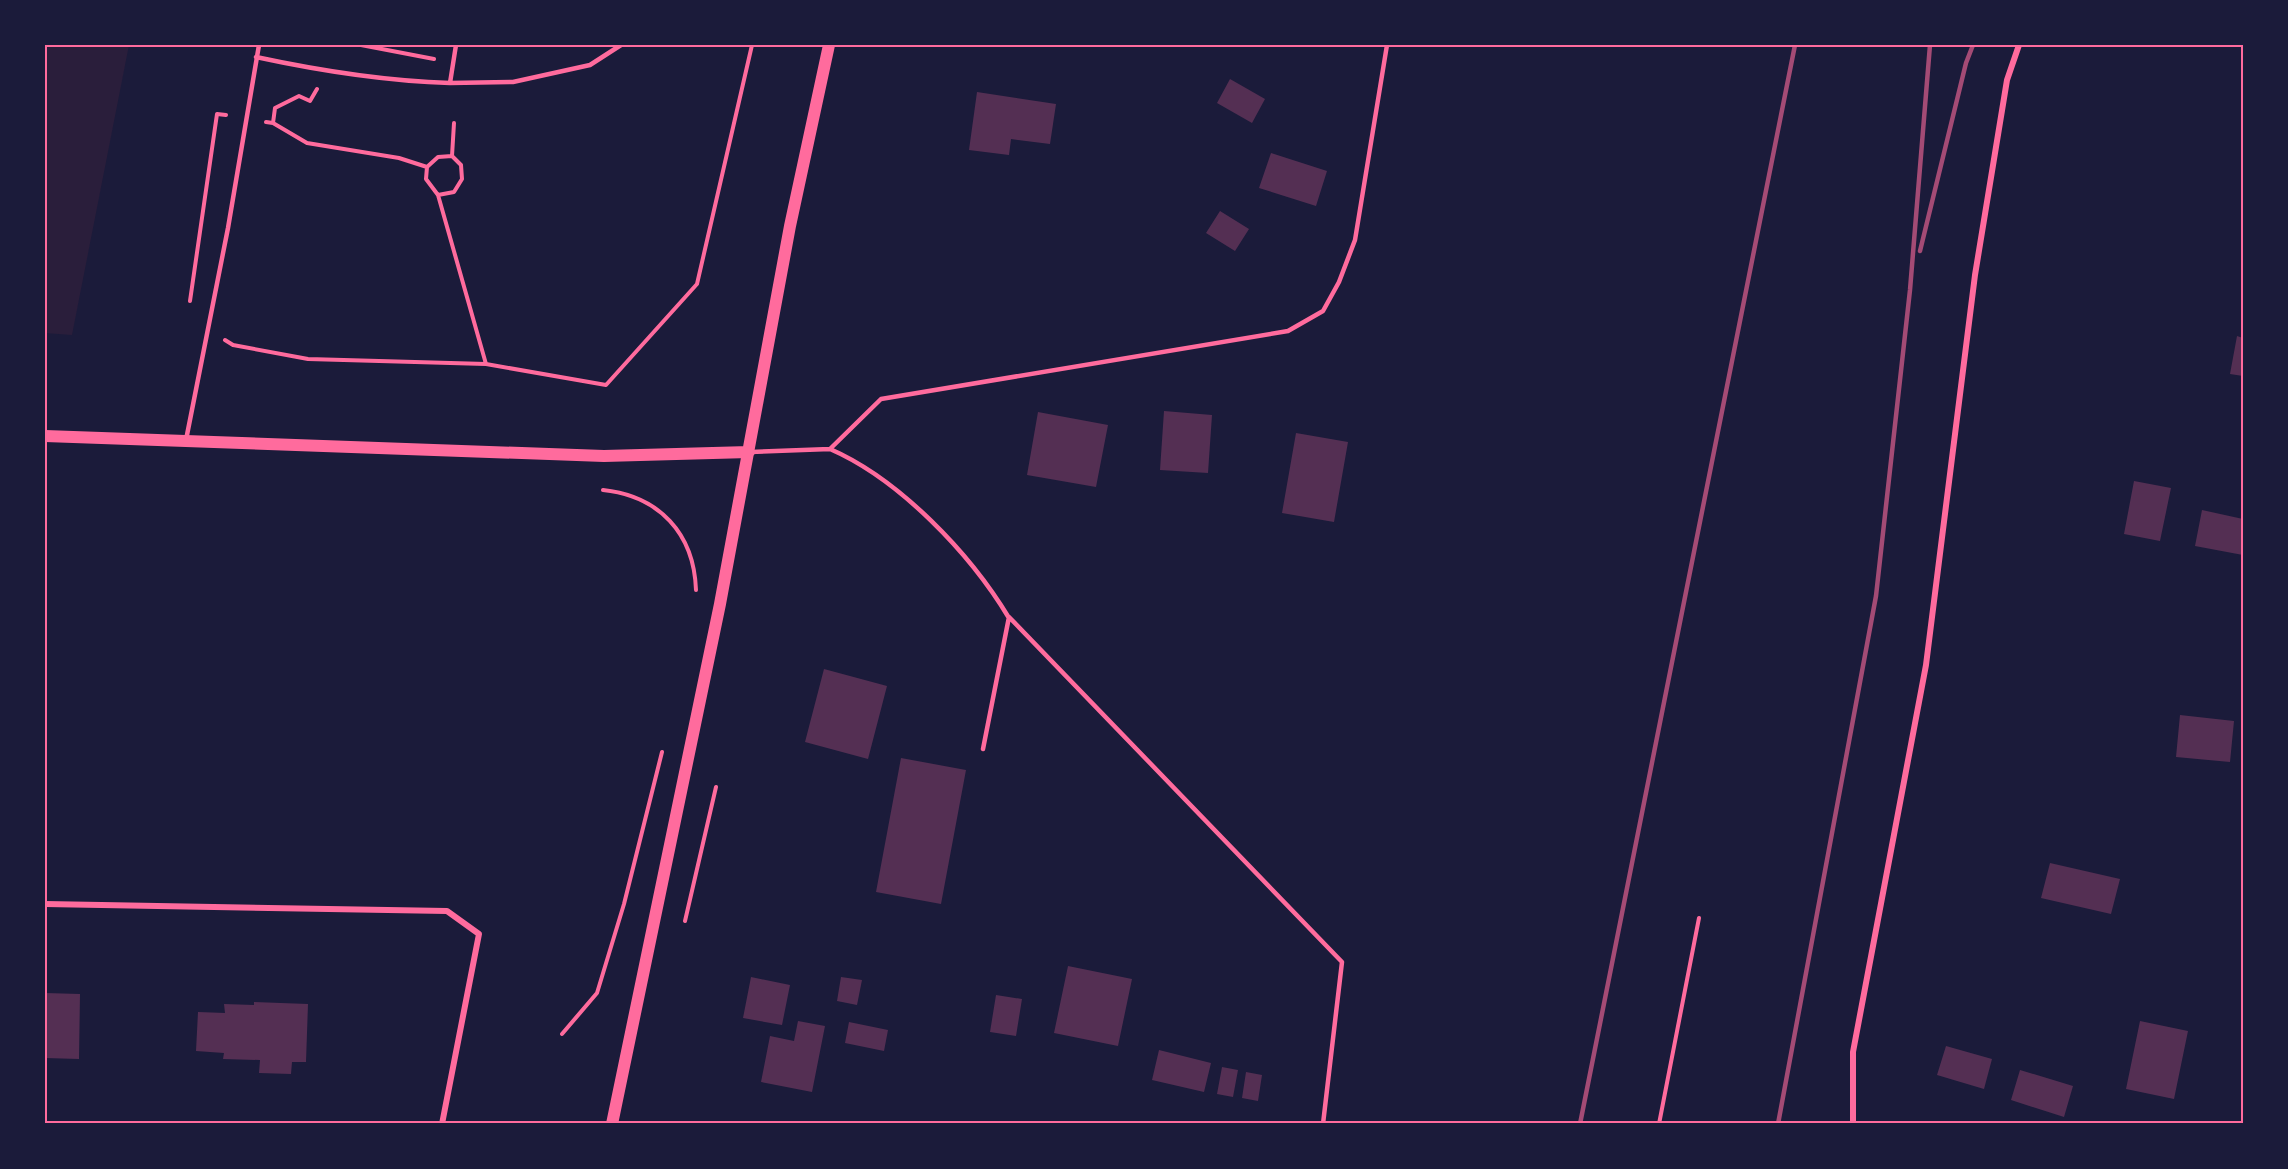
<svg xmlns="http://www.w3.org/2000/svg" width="2288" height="1169" viewBox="0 0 2288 1169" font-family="Montserrat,sans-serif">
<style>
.green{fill:#2a1e3b}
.building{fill:#542f53}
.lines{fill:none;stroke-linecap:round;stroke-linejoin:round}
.path{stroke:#ff6b9d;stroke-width:4}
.service{stroke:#ff6b9d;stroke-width:4.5}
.minor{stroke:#ff6b9d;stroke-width:6}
.secondary{stroke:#ff6b9d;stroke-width:12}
.rail{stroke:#a44b75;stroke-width:4.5}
.neatline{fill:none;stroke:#ff6b9d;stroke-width:2}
</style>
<rect width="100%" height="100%" fill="#1b1b3a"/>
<path class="green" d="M45 45H129L72 335 45 333Z"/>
<path class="building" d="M1230 79 1265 99 1252 123 1217 103Z
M977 92 1056 104 1050 144 1011 139 1009 155 969 150Z
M1271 153 1327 171 1316 206 1259 188Z
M1220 211 1249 229 1235 251 1206 233Z
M2237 336 2243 338V376L2230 374Z
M1164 411 1212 415 1208 473 1160 470Z
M1038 412 1108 425 1096 487 1027 475Z
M1296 433 1348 442 1334 522 1282 513Z
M2134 481 2171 488 2160 541 2124 534Z
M2202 510 2243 519V555L2195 546Z
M824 669 887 686 868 759 805 742Z
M2180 715 2234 721 2230 762 2176 757Z
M901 758 966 770 941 904 876 892Z
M2050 863 2120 879 2111 914 2041 898Z
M1068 966 1132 979 1118 1046 1054 1033Z
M751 977 790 985 782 1025 743 1018Z
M841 977 862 980 857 1005 837 1001Z
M45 993 80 994 79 1059 45 1058Z
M996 995 1022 999 1016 1036 990 1032Z
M254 1002 308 1004 306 1062H292L291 1074 259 1073 260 1060 223 1059 224 1053 196 1051 198 1012 225 1013 224 1004 254 1005Z
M798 1021 825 1026 812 1092 761 1082 770 1036 794 1041Z
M2140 1021 2188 1031 2174 1099 2126 1089Z
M849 1022 888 1030 884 1051 845 1043Z
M1946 1046 1992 1059 1984 1089 1937 1075Z
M1159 1050 1211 1063 1204 1092 1152 1080Z
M1222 1067 1238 1070 1233 1097 1217 1094Z
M2020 1070 2073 1086 2064 1117 2011 1100Z
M1246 1072 1262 1075 1258 1101 1242 1098Z"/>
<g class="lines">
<path class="path" d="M361 45 434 59
M266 122 273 123 275 108 299 96 310 101 317 89
M273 123 307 143 399 158 427 167
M452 156 454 123
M438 195 454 192 462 179 461 165 452 156 438 157 427 167 426 179 438 195 486 364
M190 301 217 114 226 115
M225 340 233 345 308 359 486 364 606 385 697 284 752 45
M603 490C659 496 694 533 696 590
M685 921 716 787
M562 1034 597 993 624 904 662 752
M1659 1124 1699 918"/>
<path class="service" d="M256 57C321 71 384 81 450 83L456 45
M450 83 513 82 590 65 621 45
M186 440 228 228 259 45
M830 449C899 479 970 553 1009 618
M750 452 830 449 881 399 1288 331 1323 311 1339 282 1355 240 1387 45
M983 749 1009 617 1342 962 1323 1124"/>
<path class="minor" d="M45 904 447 911 479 934 442 1124
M1853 1124V1052L1926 665 1975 275 2007 80 2019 45"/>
<path class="secondary" d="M45 436 604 456 749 452
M612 1124 720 604 790 226 829 45"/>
<path class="rail" d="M1920 251 1966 63 1973 45
M1580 1124 1795 45
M1778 1124 1876 596 1910 290 1930 45"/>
</g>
<rect width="2288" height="1169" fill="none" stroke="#1b1b3a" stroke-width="93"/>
<rect x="46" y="46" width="2196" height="1076" class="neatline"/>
</svg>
